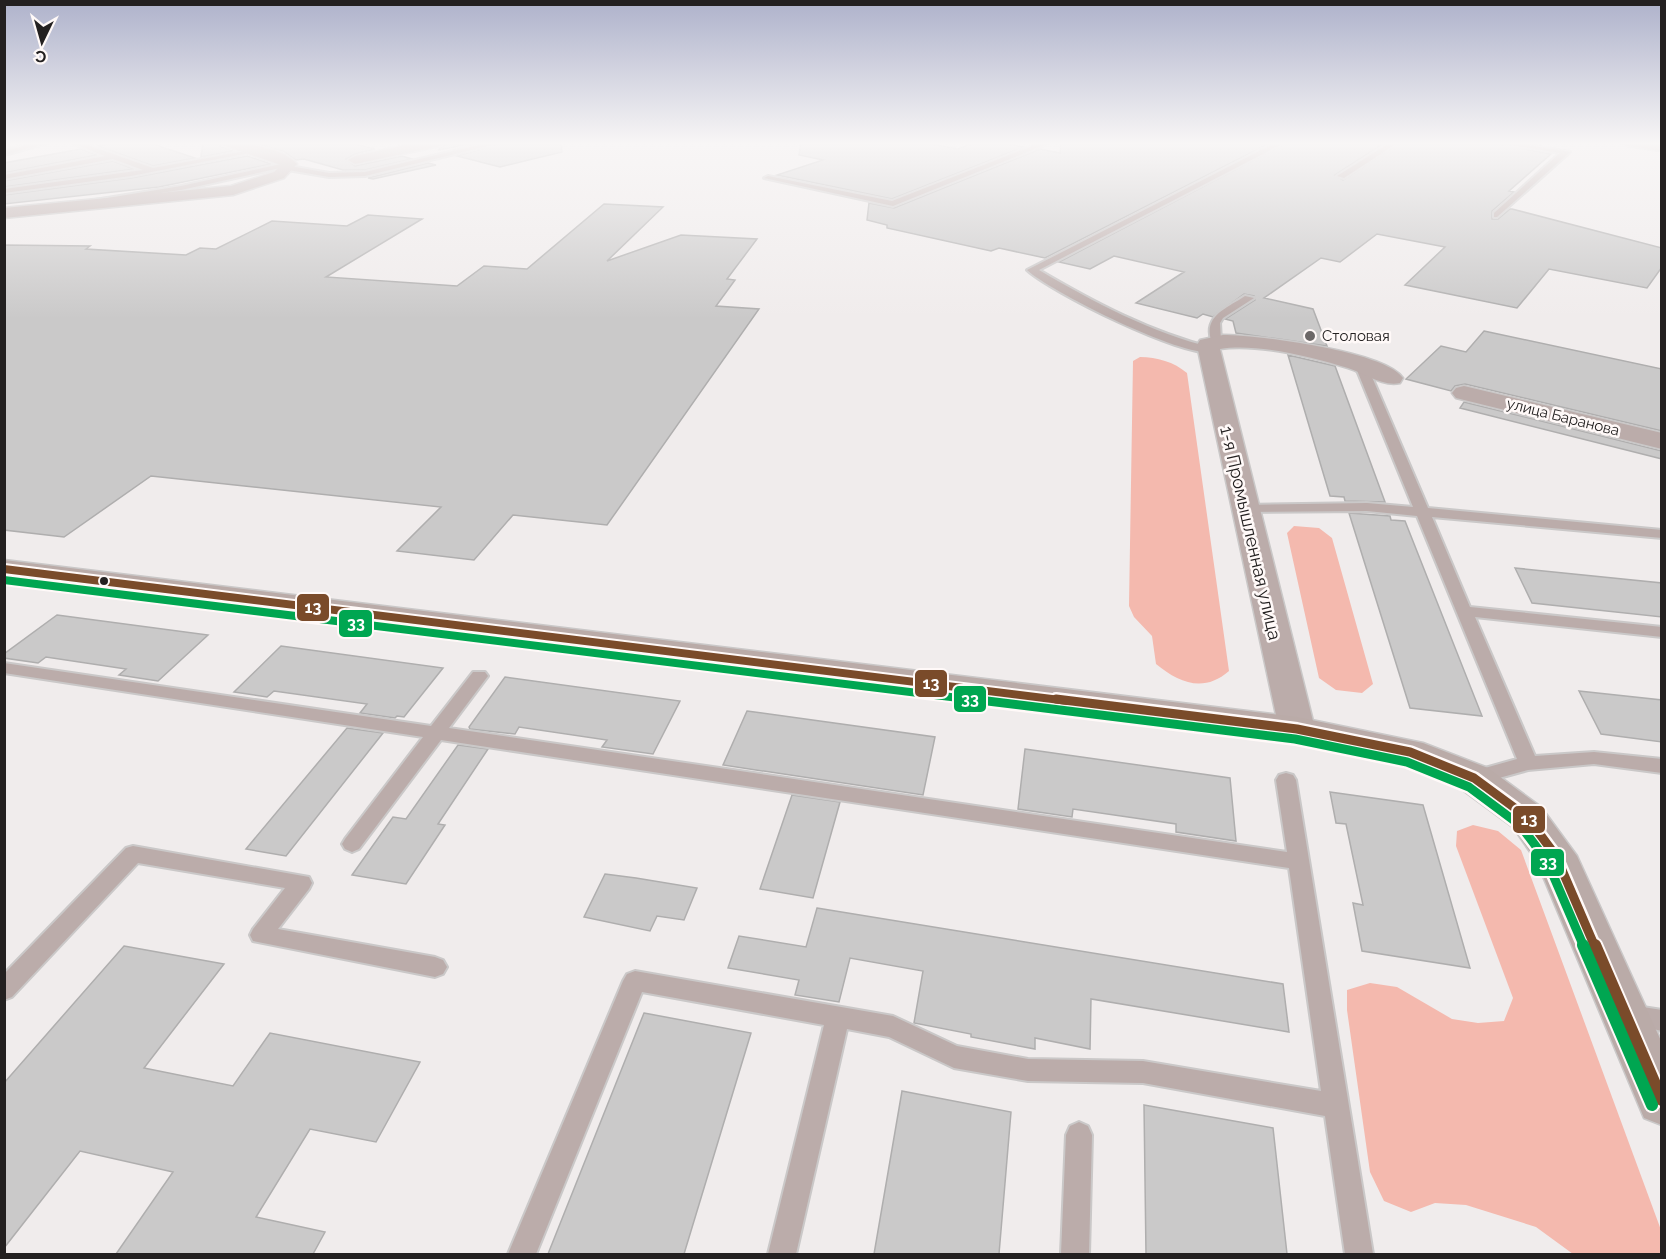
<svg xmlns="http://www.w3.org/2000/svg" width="1666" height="1259" viewBox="0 0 1666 1259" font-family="Raleway,sans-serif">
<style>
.forest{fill:#f4b9ae}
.building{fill:#cac9c9;stroke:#afaeae;stroke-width:1.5}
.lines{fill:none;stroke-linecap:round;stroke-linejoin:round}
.service-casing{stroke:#cac8c8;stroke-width:4}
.minor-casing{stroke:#cac8c8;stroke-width:3}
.tertiary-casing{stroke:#cac8c8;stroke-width:3}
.secondary-casing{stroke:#cac8c8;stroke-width:3}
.service{fill:#bbacaa;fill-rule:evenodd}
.minor{fill:#bbacaa;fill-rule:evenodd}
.tertiary{fill:#bbacaa;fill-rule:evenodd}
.secondary{fill:#baaba8;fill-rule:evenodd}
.bus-1-far2-casing{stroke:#fff9f8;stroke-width:12}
.bus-1-far1-casing{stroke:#fff9f8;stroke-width:14}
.bus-1-casing{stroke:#fff9f8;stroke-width:16}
.bus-2-far2-casing{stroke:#fff9f8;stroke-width:12}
.bus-2-far1-casing{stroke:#fff9f8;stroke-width:14}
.bus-2-casing{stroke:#fff9f8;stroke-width:16}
.bus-1-far2{stroke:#7a4b2a;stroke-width:8}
.bus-1-far1{stroke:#7a4b2a;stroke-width:9}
.bus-1{stroke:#7a4b2a;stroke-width:12}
.bus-2-far2{stroke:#00a651;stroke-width:8}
.bus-2-far1{stroke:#00a651;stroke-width:9}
.bus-2{stroke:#00a651;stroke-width:12}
.poi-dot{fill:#6b6767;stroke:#fff9f8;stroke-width:2}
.bus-dot{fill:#232020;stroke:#fff9f8;stroke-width:2}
.labels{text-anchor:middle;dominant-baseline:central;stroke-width:5;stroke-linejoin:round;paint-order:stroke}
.far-poi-label{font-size:15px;fill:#232020;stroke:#fff9f8;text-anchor:start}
.far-street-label{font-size:15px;fill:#232020;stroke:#fff9f8}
.street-label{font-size:18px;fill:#232020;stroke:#fff9f8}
.line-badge{stroke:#fff9f8;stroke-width:2}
.badge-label{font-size:16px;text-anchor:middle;font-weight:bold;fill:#fff}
</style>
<rect width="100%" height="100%" fill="#f0ecec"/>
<path class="forest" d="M1140 357C1157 357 1174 362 1187 373L1229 671C1204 693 1179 683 1156 664L1152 636 1134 617 1129 606 1133 361Z
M1294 526 1319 528 1332 538 1373 684 1362 693 1336 690 1319 678 1287 533Z
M1473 825 1498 831 1521 850 1661 1230V1254H1573L1536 1227 1466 1205 1435 1203 1411 1212 1384 1201 1370 1172 1347 1010V990L1370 983 1397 987 1452 1019 1478 1023 1504 1021 1513 998 1456 846 1457 831Z"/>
<path class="building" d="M119 142H147L195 158 153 166 98 146Z
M203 142H218L221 147 233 151 201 157Z
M250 142H347L375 149 355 154 346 159 355 166 402 156 412 159 365 170H343L304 159 296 160 283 151Z
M449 142H480L438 150Z
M506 142H561L562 152 500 167 457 156Z
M801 142H920L958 149 976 142H999L1024 147 892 199 777 175 823 160 799 155Z
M1061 142H1272L1045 258 999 248 991 251 887 228V225L867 220 869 203 894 208 1040 149 1060 153Z
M1288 142H1386L1335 175 1343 180 1401 142H1489L1551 154 1509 191 1514 192 1492 211V219H1498L1510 209H1512L1662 248V267L1647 288 1549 269 1517 308 1405 285 1445 247 1377 234 1340 262 1321 258 1264 298 1313 309 1327 346 1236 333 1233 321 1225 319 1255 300 1254 296 1244 294 1213 317 1203 314 1197 318 1136 303 1184 272 1114 256 1090 269 1059 262Z
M81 149 97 155 4 173V163Z
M247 156 271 164 159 187 4 204V195L131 178Z
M113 161 134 169 4 187V181Z
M428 163 436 165 373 179 368 178Z
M604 204 663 207 607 261 681 235 757 239 727 279 735 280 716 306 759 309 607 525 513 515 474 560 397 551 441 507 151 476 64 537 4 530V245L90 246 86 249 186 255 200 248 216 249 272 221 347 226 368 215 422 219 326 277 457 286 484 266 527 269Z
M1484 331 1662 369V431L1465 384 1455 386 1451 391 1406 379 1441 346 1466 352Z
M1288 355 1335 366 1385 502 1345 501 1344 497 1330 496Z
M1464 402 1662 451V459L1460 408Z
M1349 513 1390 516 1391 520 1405 521 1482 716 1410 708Z
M1515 568 1662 583V617L1532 603Z
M57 615 208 635 158 681 119 675 126 669 46 657 38 663 4 658V654Z
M281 646 443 668 404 717 397 716 395 718 360 713 367 704 274 691 267 697 234 692Z
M505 677 680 701 653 754 602 747 607 740 519 727 515 734 470 729 469 727Z
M1579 691 1662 700V742L1601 734Z
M747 711 935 737 923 795 723 765Z
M347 728 383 733 286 856 246 849Z
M458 745 488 749 438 824 445 825 406 884 352 875 393 817 406 819Z
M1025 749 1230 778 1236 841 1176 832V824L1073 809 1072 817 1018 809Z
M1330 792 1423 805 1470 968 1362 951 1353 903 1363 905 1346 824 1336 823Z
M792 795 840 802 813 898 760 889Z
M605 874 636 878 697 888 684 920 657 916 650 931 584 917Z
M817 908 1283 984 1289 1032 1091 999 1090 1049 1035 1038V1049L971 1037V1034L914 1023 923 971 850 958 839 1002 795 995 799 980 728 968 739 936 806 947Z
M124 946 224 964 144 1068 233 1086 270 1033 420 1062 376 1142 310 1129 256 1217 325 1232 313 1254H116L173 1172 80 1151 4 1248V1083Z
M644 1013 751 1033 684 1254H548Z
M902 1091 1011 1112 999 1254H874Z
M1144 1105 1273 1128 1287 1254H1146Z"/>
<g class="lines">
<defs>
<path id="service" d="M39 142H52L4 155V151Z
M69 142H79L153 168 256 149 259 151 131 176 4 193V189L143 170 113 159 4 179V175L105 156Z
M491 142H504L365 176 329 177 288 170 285 167 181 190 99 202 95 200 181 186 290 162 294 164 290 166 329 173 365 172Z
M1042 142H1052L893 206 764 178 768 176 892 201Z
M1277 142H1286L1039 270C1095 303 1150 332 1213 348V352C1183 358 1051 292 1027 270Z
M1391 142H1399L1344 178 1337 176Z
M1491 142H1511L1570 152 1497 217H1494V213L1560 153Z
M1245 296 1254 298 1223 318 1220 323 1221 341 1216 344 1212 343C1202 316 1226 309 1245 296Z
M1360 360 1366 363 1428 508 1662 530V538L1432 517 1470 607 1662 627V637L1475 617 1535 756 1594 752 1662 759V773L1594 764 1528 770 1474 785 1467 783 1464 778 1467 773 1517 759 1417 516 1367 511 1240 512 1238 509 1245 505 1367 503 1413 507 1354 363Z
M4 663 431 726 473 672H485L488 676 449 728 1287 852 1276 780 1279 775 1286 773 1293 775 1296 780 1373 1254H1345L1325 1116 1143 1083 1028 1081 954 1068 889 1037 847 1029 796 1254H768L824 1025 642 992 536 1254H508L623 981 627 974 635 971 893 1016 957 1046 1028 1059 1143 1061 1321 1091 1289 868 441 740 359 849 352 852 345 849 342 844 345 839 423 737 4 673Z
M133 846 309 877 312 883 309 889 278 929 435 957 443 960 447 967 443 974 435 977 253 941 250 935 253 929 285 888 138 863 12 997 4 1000V974L126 848Z
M1630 1005 1662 1010V1031L1621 1022 1618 1015 1621 1008Z
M1079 1122 1088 1126 1092 1135 1089 1254H1061L1066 1135 1070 1126Z"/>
<path id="minor" d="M220 142C241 142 283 147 297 164L284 178 233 195 4 218V208L231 186 274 172 281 165 222 145Z
M419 142H447L440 146 355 164 348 160 355 156Z
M1223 335C1257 335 1385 351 1403 378L1400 383C1383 387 1364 373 1348 368 1311 357 1258 343 1220 349L1315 729 1310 738 1297 741 1284 738 1279 729 1197 345 1200 340Z
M1464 386 1662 433V449L1456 398 1452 393 1456 388Z"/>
<path id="tertiary" d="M1620 142 1662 143V151L1627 146Z"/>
<path id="secondary" d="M4 560 1297 717 1423 743 1488 768 1541 807 1577 856 1662 1043V1125L1644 1118 1537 862 1513 827 1460 788 1401 763 1297 741 4 578Z"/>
</defs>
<use href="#service" class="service-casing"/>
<use href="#minor" class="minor-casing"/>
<use href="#tertiary" class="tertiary-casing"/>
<use href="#secondary" class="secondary-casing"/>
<use href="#service" class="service"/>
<use href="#minor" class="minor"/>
<use href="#tertiary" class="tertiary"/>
<use href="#secondary" class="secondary"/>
<defs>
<path id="bus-1-far2" d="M4 569 1068 701"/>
<path id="bus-1-far1" d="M1056 699 1297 729 1410 752 1474 778 1527 817 1556 856 1595 947"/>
<path id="bus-1" d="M1595 945 1662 1100"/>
<path id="bus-2-far2" d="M4 580 983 701"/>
<path id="bus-2-far1" d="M971 699 1295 739 1407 762 1469 787 1520 825 1547 861 1584 947"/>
<path id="bus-2" d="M1583 945 1652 1105"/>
</defs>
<use href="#bus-1-far2" class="bus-1-far2-casing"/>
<use href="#bus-1-far1" class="bus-1-far1-casing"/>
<use href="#bus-1" class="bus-1-casing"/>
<use href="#bus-2-far2" class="bus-2-far2-casing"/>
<use href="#bus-2-far1" class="bus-2-far1-casing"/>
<use href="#bus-2" class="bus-2-casing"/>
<use href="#bus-1-far2" class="bus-1-far2"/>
<use href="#bus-1-far1" class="bus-1-far1"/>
<use href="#bus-1" class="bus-1"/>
<use href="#bus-2-far2" class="bus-2-far2"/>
<use href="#bus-2-far1" class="bus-2-far1"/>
<use href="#bus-2" class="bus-2"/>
</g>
<linearGradient id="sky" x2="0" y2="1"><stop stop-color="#aeb2cb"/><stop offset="0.45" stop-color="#f8f6f6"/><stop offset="1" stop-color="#f8f6f6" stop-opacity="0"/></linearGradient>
<rect width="1666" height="319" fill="url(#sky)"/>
<circle class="poi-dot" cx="1310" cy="336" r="6"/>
<circle class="bus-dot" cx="104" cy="581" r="5"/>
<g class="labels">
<g class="far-poi-label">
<text x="1322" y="336">Столовая</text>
</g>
<g class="far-street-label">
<text transform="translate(1563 417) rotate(14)">улица Баранова</text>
</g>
<g class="street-label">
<text transform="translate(1251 533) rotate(77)">1-я Промышленная улица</text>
</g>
</g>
<g class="line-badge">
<rect x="296" y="593" width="34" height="29" rx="6" fill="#7a4b2a"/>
<rect x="338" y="609" width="35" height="29" rx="6" fill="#00a651"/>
<rect x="914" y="669" width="34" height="29" rx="6" fill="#7a4b2a"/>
<rect x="953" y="685" width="34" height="28" rx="6" fill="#00a651"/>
<rect x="1512" y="805" width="34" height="29" rx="6" fill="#7a4b2a"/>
<rect x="1530" y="848" width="35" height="29" rx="6" fill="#00a651"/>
</g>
<g class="badge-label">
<text x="313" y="613">13</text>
<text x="356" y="629">33</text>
<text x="931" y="689">13</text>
<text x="970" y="705">33</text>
<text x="1529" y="825">13</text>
<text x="1548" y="868">33</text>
</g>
<rect width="1666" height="1259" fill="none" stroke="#232020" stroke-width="12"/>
<g transform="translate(42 42) rotate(185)" stroke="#fff9f8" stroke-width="4.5" paint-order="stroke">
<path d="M0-4.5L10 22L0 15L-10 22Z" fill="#232020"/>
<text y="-9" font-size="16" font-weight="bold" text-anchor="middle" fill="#232020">С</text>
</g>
</svg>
